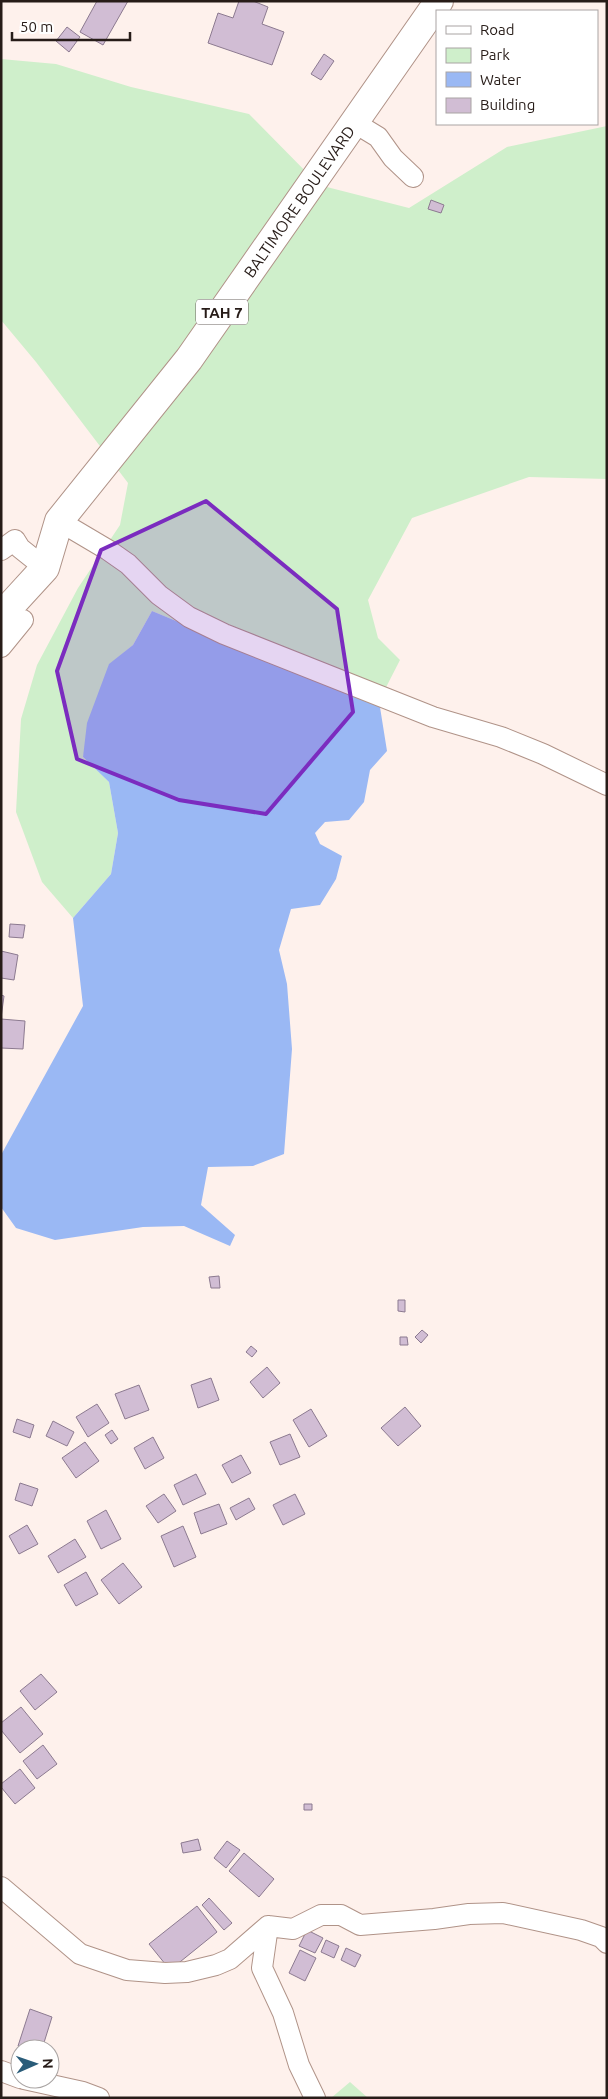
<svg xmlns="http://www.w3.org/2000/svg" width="608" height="2099" viewBox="0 0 608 2099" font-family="Ubuntu,sans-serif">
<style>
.green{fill:#cfefcb}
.water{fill:#9ab8f4}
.building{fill:#d1bdd4;stroke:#8c7a90}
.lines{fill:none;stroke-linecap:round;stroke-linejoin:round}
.minor-casing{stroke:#b09388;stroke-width:22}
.highway-casing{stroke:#b09388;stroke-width:30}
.minor{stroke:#fff;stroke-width:20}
.highway{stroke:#fff;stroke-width:28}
.marked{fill:#7b2cbf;fill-opacity:0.2;stroke:#7b2cbf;stroke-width:4;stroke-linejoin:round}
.labels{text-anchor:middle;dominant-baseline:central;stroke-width:4;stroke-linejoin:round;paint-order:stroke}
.shield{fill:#fff;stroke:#68605d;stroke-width:1}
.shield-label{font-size:15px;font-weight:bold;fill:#271c18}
.street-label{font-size:16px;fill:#271c18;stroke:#fff}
</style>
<rect width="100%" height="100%" fill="#fef1ec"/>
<path class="green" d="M1 59 56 64 131 87 249 114 319 185 409 208 507 147 607 126V479L529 477 412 518 368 600 378 638 400 660 379 701 251 652 152 611 133 645 109 665 83 757 109 782 118 833 111 874 73 918 42 882 16 812 21 719 37 665 78 588 120 525 128 483 36 362 1 320Z
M350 2082 368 2098H331Z"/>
<path class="water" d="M152 611 251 652 379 701 387 751 370 770 364 802 349 820 325 822 315 833 320 844 342 856 336 879 320 905 291 909 279 950 287 984 292 1049 284 1154 253 1166 208 1167 201 1205 235 1235 230 1246 184 1226 143 1227 55 1240 16 1228 1 1207V1155L83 1006 73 918 111 874 118 833 109 782 83 757 87 723 109 664 133 645Z"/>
<path class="building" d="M97 1H128L103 45 80 32Z
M239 1H253L268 7 262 24 284 32 272 65 208 43 218 13 233 18Z
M67 27 80 37 69 52 56 41Z
M324 54 334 61 321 80 311 74Z
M431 200 444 205 441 213 428 209Z
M10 924 25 925 23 938 9 937Z
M1 951 18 955 14 980 1 978Z
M1 995 4 996 1 1018Z
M1 1019 25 1021 23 1049 1 1048Z
M219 1276 220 1288H211L209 1277Z
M398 1300H405V1312L398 1311Z
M422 1330 428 1335 421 1343 415 1337Z
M400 1337H407L408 1345H400Z
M251 1346 257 1351 252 1357 246 1352Z
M267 1367 280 1383 263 1398 250 1382Z
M211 1378 219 1400 198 1408 191 1385Z
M139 1385 149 1410 125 1419 115 1394Z
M97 1404 109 1423 88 1437 76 1417Z
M405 1407 421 1426 398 1446 381 1428Z
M311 1409 327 1436 309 1447 293 1420Z
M17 1419 34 1425 30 1438 13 1432Z
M53 1421 74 1432 67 1446 46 1436Z
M112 1430 118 1439 111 1444 105 1435Z
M290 1434 300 1457 280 1465 270 1442Z
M153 1437 164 1458 145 1469 134 1448Z
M85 1442 99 1461 76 1478 62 1458Z
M241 1455 251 1473 232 1483 222 1465Z
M196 1474 206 1494 183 1505 174 1485Z
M20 1483 38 1489 32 1506 15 1500Z
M164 1494 176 1511 158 1523 146 1506Z
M295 1494 305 1514 283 1525 273 1505Z
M249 1498 255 1509 236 1520 230 1508Z
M219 1504 227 1524 201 1534 194 1513Z
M106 1510 121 1539 101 1549 87 1521Z
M27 1525 38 1544 19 1554 9 1536Z
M183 1526 196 1557 174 1567 161 1536Z
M75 1539 86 1557 58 1573 48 1556Z
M123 1563 142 1587 119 1604 101 1580Z
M86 1572 98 1594 76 1606 64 1585Z
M41 1674 57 1692 35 1710 20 1691Z
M21 1707 43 1734 20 1753 1 1730V1723Z
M43 1745 57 1764 37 1779 23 1761Z
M20 1769 35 1788 15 1804 1 1787V1784Z
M304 1804H312V1810H304Z
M198 1839 201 1850 183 1853 181 1843Z
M227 1841 240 1850 226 1868 214 1858Z
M244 1853 274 1879 259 1897 229 1871Z
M209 1898 232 1923 224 1930 202 1905Z
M197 1906 217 1932 170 1970 149 1944Z
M307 1930 323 1938 315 1953 299 1946Z
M326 1940 339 1946 334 1958 321 1952Z
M346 1948 361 1955 355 1967 341 1960Z
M300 1950 316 1958 305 1981 289 1973Z
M30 2009 52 2017 42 2049H27L18 2046Z"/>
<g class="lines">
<defs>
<path id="minor" d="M355 123 378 137 393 158 413 177
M59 521 108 550 128 564 159 595 189 617 224 634 433 717 501 737 543 754 607 785
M1 550 15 540 20 548 45 568
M1 647 23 620
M1 1887 80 1954 127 1970 165 1973 187 1972 216 1965 230 1959 268 1926
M268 1926 293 1929 321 1915H341L360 1925 434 1919 469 1914 503 1913 581 1930 601 1937 607 1943
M268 1926 262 1968 283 2013 299 2065 315 2098
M1 2071 20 2078
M24 2079 83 2092 99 2098"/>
<g id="highway">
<path id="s1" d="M1 616 45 568 59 521 189 359 439 1"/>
</g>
</defs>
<use href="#minor" class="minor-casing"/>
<use href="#highway" class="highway-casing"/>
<use href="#minor" class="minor"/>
<use href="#highway" class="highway"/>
</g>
<path class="marked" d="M206 501 337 609 353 712 266 814 179 800 77 759 57 671 101 550Z"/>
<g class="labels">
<rect class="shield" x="196" y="299.5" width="52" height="25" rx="4"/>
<g class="shield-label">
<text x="222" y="312">TAH 7</text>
</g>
<g class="street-label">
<text stroke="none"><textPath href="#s1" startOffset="514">BALTIMORE BOULEVARD</textPath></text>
</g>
</g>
<rect width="608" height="2099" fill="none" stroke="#271c18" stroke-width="5"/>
<rect x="436" y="10" width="162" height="115" fill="#ffffff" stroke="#a9a4a3"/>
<rect x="446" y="26" width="25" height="8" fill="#ffffff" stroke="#a9a4a3"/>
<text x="480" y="35" font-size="15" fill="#271c18">Road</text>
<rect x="446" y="48" width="25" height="15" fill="#cfefcb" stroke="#a9a4a3"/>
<text x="480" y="60" font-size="15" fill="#271c18">Park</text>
<rect x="446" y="72" width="25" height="15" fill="#9ab8f4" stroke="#a9a4a3"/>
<text x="480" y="85" font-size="15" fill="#271c18">Water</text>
<rect x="446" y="98" width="25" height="15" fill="#d1bdd4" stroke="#a9a4a3"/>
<text x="480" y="110" font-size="15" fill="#271c18">Building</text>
<g transform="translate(35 2064) rotate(88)"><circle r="24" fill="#ffffff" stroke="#a9a4a3"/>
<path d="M0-4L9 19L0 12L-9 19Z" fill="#295c79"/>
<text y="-8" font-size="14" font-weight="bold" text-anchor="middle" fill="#271c18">N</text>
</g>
<path d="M12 32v8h118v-8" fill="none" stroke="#271c18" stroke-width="2.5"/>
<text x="20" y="32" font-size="15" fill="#271c18" stroke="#ffffff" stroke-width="4" paint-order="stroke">50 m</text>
</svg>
